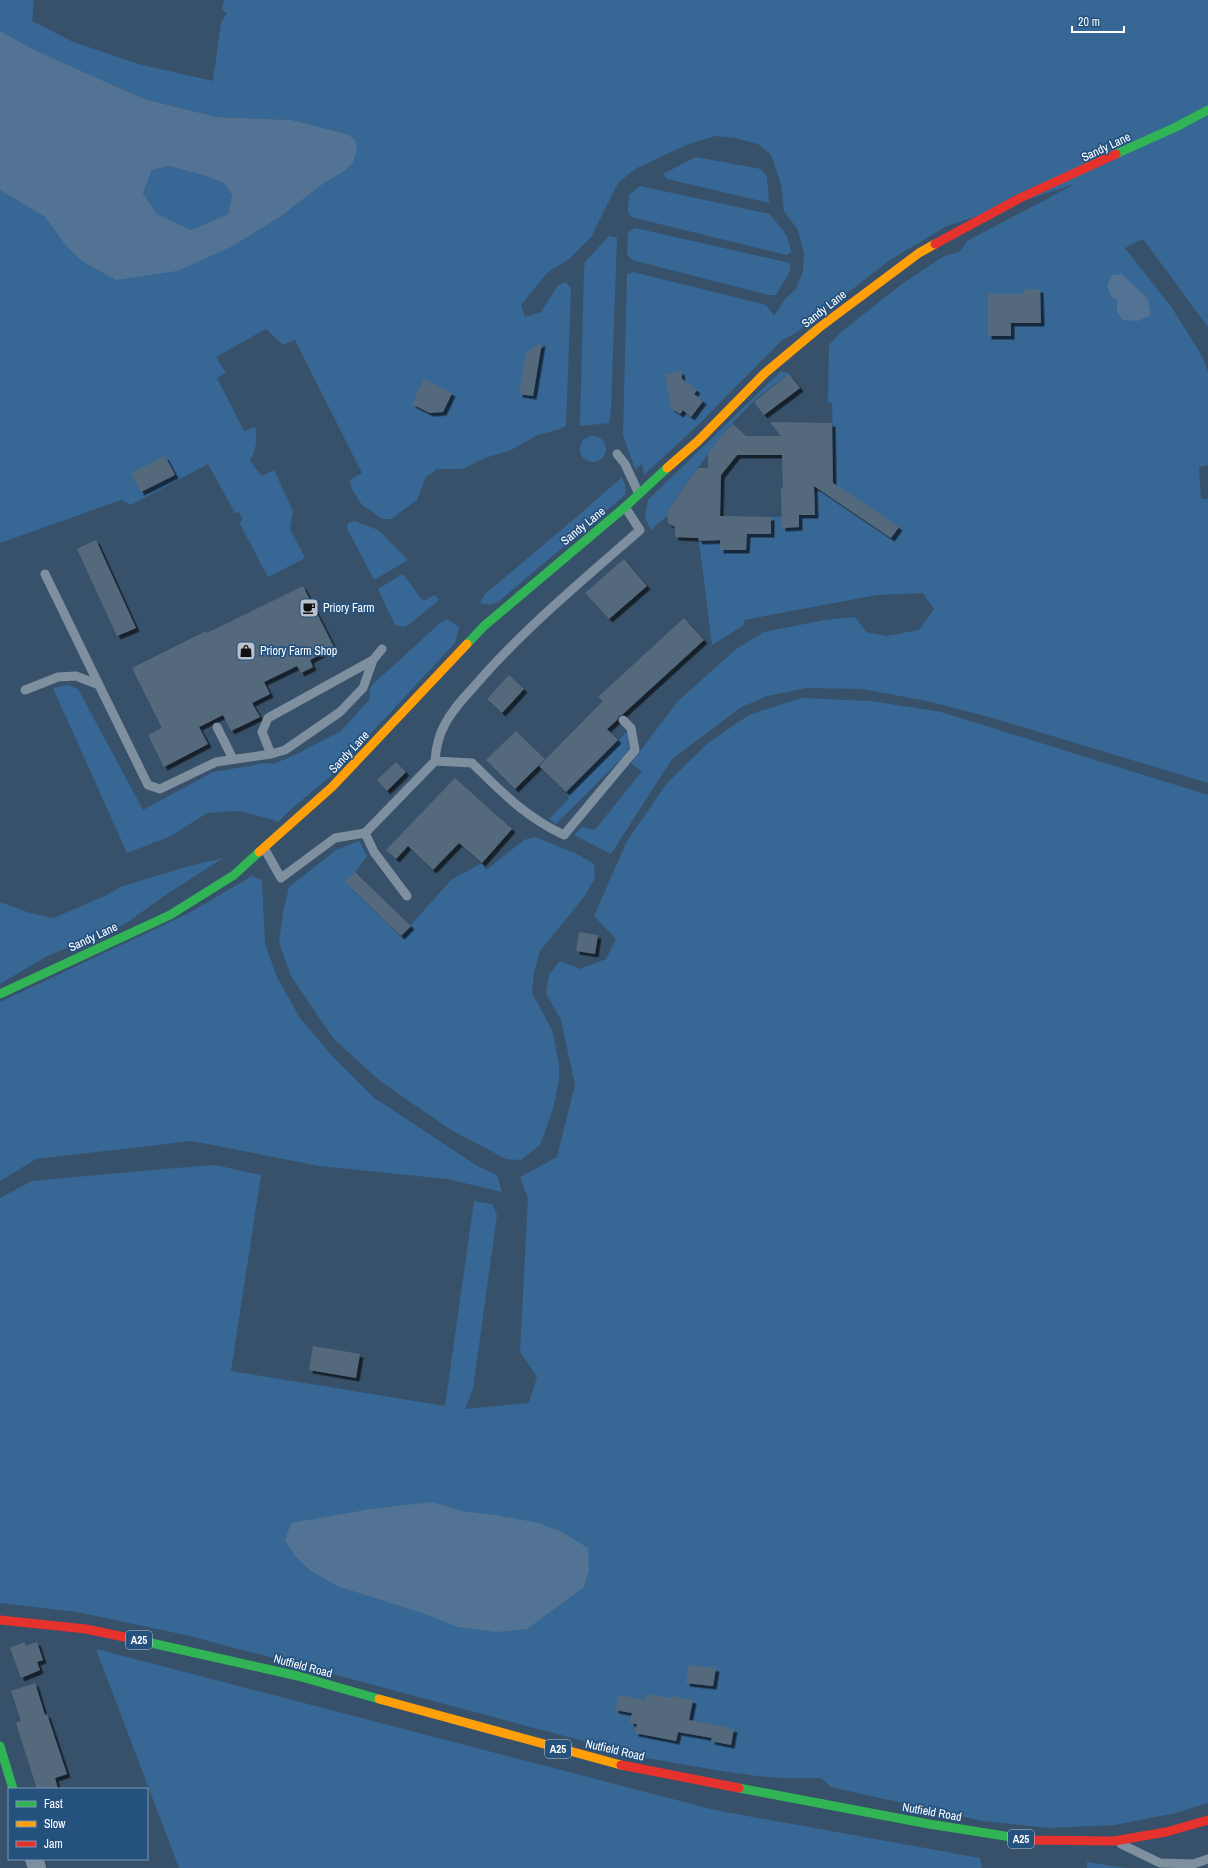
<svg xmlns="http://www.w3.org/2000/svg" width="1208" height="1868" viewBox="0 0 1208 1868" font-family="'Archivo Narrow',sans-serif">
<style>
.green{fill:#376795}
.water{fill:#527393;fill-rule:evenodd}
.building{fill:#55697d;filter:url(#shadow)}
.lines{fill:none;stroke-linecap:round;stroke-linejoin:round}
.lane{stroke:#7e8fa0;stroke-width:9}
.street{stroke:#7e8fa0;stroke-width:18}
.fast{stroke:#30b455;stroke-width:9}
.slow{stroke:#ff9f0a;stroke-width:9}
.jam{stroke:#e5322d;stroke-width:9}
.labels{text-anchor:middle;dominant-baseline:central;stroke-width:3.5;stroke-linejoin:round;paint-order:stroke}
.shield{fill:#24517e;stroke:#bdcbd8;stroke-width:1}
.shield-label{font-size:11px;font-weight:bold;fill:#fff}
.street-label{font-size:12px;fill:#fff;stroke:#24517e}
.poi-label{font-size:12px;fill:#fff;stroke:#24517e;text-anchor:start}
</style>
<defs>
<filter id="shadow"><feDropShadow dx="3.5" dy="3.5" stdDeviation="0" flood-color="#0009"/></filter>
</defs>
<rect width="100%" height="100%" fill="#38516a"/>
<path class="green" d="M0 0H34L32 21 71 41 138 64 213 81 221 23 227 13 222 10 224 0H1208V327L1143 239 1125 248 1172 308 1202 356 1208 372V465L1199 467 1201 499H1208V783L996 719 927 701 862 689 807 688 767 696 740 708 672 759 611 854 574 835 582 827 595 830 642 771 631 763 678 701 736 649 764 632 825 620 855 617 866 632 886 636 919 630 934 609 923 593 877 595 744 620V625L712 645 699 541H706V534L719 533 720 550H746L747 534H771V517L814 515V492H825L826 495H834L832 403H828L829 345 841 332 902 284 944 256 960 252 967 241 1075 184 947 226 890 260 796 333 782 340 699 424 644 475 642 464 635 469 623 435 627 274 633 272 766 305 774 316 786 298 796 289 803 272 804 254 798 230 784 211 781 184 771 155 758 144 735 138 715 136 686 145 635 169 618 183 591 237 569 259 547 273 521 305 525 317 541 312 558 285 566 282 571 288 566 426 560 429 538 435 511 450 485 458 462 469H437L426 477 417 500 391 519H383L362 505 352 490 350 480 362 473 295 340 283 345 266 329 216 357 226 373 217 378 244 431 255 427C258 439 256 449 250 461L262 476 274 470 293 511 290 529 305 558 268 577 239 522 243 520 239 512 235 513 208 464 131 505 121 500 0 543V190L45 217 63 242 231 247 280 217 323 184 343 172 347 134 292 120 217 117 144 99 35 50 0 31Z
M696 157 761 169 767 176 769 203 667 179 663 174Z
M169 166 202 175 224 183 232 195 228 214 191 230 157 214 143 193 152 170Z
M640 186 770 214 787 236 791 252 787 255 631 217 628 212 629 195Z
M635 228 790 263V271L776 295H769L632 260 627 254 628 232Z
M609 236 617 238 611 409 609 423 580 426 584 271 585 262Z
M781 371 789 374C777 383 764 391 753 402 720 433 695 473 668 510L667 516 651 530 645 518 648 500Z
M580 449a13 13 0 1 1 26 0a13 13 0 1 1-26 0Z
M622 477 626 487 625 495 498 602 490 605 480 603 485 594 579 515Z
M355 521 378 530 408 560 374 580 347 528 348 523Z
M403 574 423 601 435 595 439 600 410 624 404 627 395 625 378 589Z
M447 619 459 627 455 643 331 776 291 809 278 822 267 818 239 811 207 813 171 836 127 853 53 688 68 685 78 689 143 810 213 772 266 763 273 764 293 756 341 731 369 700 371 686 439 624Z
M801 698 871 701 941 712 1208 795V1803L1176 1813 1114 1825 1048 1828 982 1821 831 1787 821 1778C804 1778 786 1779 769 1777 746 1776 593 1751 583 1741L190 1636 77 1612 0 1603V1198L32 1181 163 1169 215 1165 261 1175 231 1371 445 1406 474 1201 492 1204 497 1215 473 1389 465 1409 529 1403 537 1377 520 1352 528 1198 520 1177 557 1157 575 1085 561 1020 546 994 549 975 560 961 580 969 606 959 616 939 594 916 627 841 667 783 708 743 749 715Z
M627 732 629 748 623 757 556 824 549 819 569 799 566 792Z
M535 837 577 854 594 864 595 878 584 897 540 951 534 973 532 993 552 1030 559 1063V1081L553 1109 540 1145 521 1160 506 1159 451 1130 380 1081 333 1038 291 976 279 942 283 913 289 887 336 850 359 841 367 856 355 872 401 936 451 880 482 863 486 870 524 840Z
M223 858 164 896 125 924 47 956 0 984V902L30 913 54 918 109 894 120 887 189 866Z
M252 876 262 880 265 944 277 977 300 1018 334 1058 373 1097 479 1167 497 1175 502 1192 447 1179 319 1166 192 1141 36 1159 0 1181V1002L189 913Z
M96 1649 715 1810 980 1858 982 1868H179Z
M1087 1862 1126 1868H1087Z"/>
<path class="water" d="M0 31 35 50 144 99 217 117 292 120 347 134 355 140 357 149 353 163 343 172 323 184 280 217 231 247 177 271 116 280 80 260 63 242 45 217 0 190ZM169 166 202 175 224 183 232 195 228 214 191 230 157 214 143 193 152 170Z
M1122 274 1148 299 1151 315 1138 321 1123 320 1117 312V299L1112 298 1107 285 1112 275Z
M432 1502 462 1511 495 1515 539 1523 562 1532 588 1548 589 1570 584 1587 527 1629 496 1632 458 1627 422 1613 337 1586 311 1571 295 1556 285 1540 291 1523 371 1509Z"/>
<path class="building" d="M1040 289 1041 323H1011V336H988V294H1024V290Z
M542 342 533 396 519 394 526 353Z
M681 371 682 379 697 390 694 394 703 401 691 417 683 410 680 414 671 408 665 375Z
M789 374 800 388 764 415 754 402Z
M424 379 452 393 443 412 430 413 412 404Z
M770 422 832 423 833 483 899 527 891 538 814 486 815 515H799V527L782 528 781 488H783L782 455H737L721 475 720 516 771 517V534H747L746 550H720V540L699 541 698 538 675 537V527L668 523 667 512 698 468H708V453L725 432 733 424 746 436H781Z
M165 456 175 475 141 492 131 473Z
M96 540 136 628 117 636 77 549Z
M624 559 647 586 609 619 585 593Z
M303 586 334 647 310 660 313 667 301 673 297 666 264 682 270 694 252 703 260 717 231 731 223 715 199 727 208 744 164 767 148 735 162 728 132 668 206 631 207 633Z
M684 618 704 640 623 714 619 716 617 720 607 729 618 740 566 792 539 766 603 701 598 697Z
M509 675 524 689 502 713 487 699Z
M516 731 545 759 515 789 486 760Z
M396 762 406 772 387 791 377 780Z
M455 778 512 829 482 863 459 843 433 870 408 846 396 859 386 850Z
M355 872 411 926 401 936 345 882Z
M579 932 598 935 595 954 576 951Z
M313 1346 360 1354 356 1378 309 1370Z
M24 1642 26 1646 37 1642 43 1660 37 1662 40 1670 21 1678 10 1648Z
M689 1665 716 1668 713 1686 686 1683Z
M35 1683 45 1715 47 1714 67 1774 55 1778 58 1789H37L16 1723 21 1721 11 1691Z
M647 1694 672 1698 673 1696 693 1700 689 1720 734 1729 731 1745 711 1741 712 1738 678 1732 676 1741 635 1733 637 1724 630 1723 632 1713 615 1710 618 1695 646 1700Z"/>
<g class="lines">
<path class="lane" d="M617 454 625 464 639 494
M45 574 99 685
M373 660 268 718 262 732 271 754 285 750 340 712 363 688 373 660 382 649
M25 690 58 677 76 676 99 685 148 785 160 789 216 762 271 754
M217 727 233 759
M435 761C436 748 438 737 444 726 452 709 466 696 478 682 526 627 585 578 640 530L625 507
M365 833 435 761 472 763C503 793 524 816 564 835L635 750 631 728 623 720
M264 848 281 878 335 838 365 833 374 852 407 896
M1121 1844 1160 1863 1193 1864 1208 1859"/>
<path class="street" d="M34 1859 37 1868"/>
<path class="fast" d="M1116 154 1176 127 1208 110
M467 644 484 626 625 507 667 468
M0 994 170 915 234 875 259 852
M129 1638 298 1676 379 1699
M0 1746 13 1789
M739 1788 929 1824 1018 1838"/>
<path class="slow" d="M667 468 698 441 765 373 820 327 919 253 935 244
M259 852 332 787 467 644
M379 1699 621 1765"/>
<path class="jam" d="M935 244 1020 198 1116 154
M0 1620 86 1629 129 1638
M621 1765 739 1788
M1018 1838 1029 1840 1114 1841 1166 1832 1208 1820"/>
</g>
<defs>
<symbol id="cafe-square" viewBox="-11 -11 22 22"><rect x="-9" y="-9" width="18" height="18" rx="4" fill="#b9c2cb" stroke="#24517e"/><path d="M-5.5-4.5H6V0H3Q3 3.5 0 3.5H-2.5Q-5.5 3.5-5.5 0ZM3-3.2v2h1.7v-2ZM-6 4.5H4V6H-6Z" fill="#111"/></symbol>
<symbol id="shop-square" viewBox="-11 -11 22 22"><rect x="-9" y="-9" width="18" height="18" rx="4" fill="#b9c2cb" stroke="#24517e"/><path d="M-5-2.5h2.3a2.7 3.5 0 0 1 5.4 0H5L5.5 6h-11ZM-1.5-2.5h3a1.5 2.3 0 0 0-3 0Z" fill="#111"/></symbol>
</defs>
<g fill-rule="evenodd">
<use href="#cafe-square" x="298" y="597" width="22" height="22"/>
<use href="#shop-square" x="235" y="640" width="22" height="22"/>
</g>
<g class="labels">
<g class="shield">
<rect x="126" y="1631" width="26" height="18" rx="3"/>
<rect x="545" y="1740" width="26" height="18" rx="3"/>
<rect x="1008" y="1830" width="26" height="18" rx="3"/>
</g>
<g class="shield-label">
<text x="139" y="1640">A25</text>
<text x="558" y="1749">A25</text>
<text x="1021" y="1839">A25</text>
</g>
<g class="street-label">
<text transform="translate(1106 147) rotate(-25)">Sandy Lane</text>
<text transform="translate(824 309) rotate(-38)">Sandy Lane</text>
<text transform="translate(583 526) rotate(-39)">Sandy Lane</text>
<text transform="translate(349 752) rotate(-47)">Sandy Lane</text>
<text transform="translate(93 937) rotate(-25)">Sandy Lane</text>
<text transform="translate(303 1666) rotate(15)">Nutfield Road</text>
<text transform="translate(615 1750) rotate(13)">Nutfield Road</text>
<text transform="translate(932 1812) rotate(10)">Nutfield Road</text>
</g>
<g class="poi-label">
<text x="323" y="608">Priory Farm</text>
<text x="260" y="651">Priory Farm Shop</text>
</g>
</g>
<rect x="8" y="1788" width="140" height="72" fill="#24517e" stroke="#7c97b2"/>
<rect x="16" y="1801" width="20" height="6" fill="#30b455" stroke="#7c97b2"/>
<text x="44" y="1808" font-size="12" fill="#ffffff">Fast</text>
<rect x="16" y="1821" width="20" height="6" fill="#ff9f0a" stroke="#7c97b2"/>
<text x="44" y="1828" font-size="12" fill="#ffffff">Slow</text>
<rect x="16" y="1841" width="20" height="6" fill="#e5322d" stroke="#7c97b2"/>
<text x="44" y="1848" font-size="12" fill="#ffffff">Jam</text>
<path d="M1072 26v6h52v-6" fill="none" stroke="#ffffff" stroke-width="2"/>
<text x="1078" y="26" font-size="12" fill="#ffffff" stroke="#24517e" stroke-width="3" paint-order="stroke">20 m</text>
</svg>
